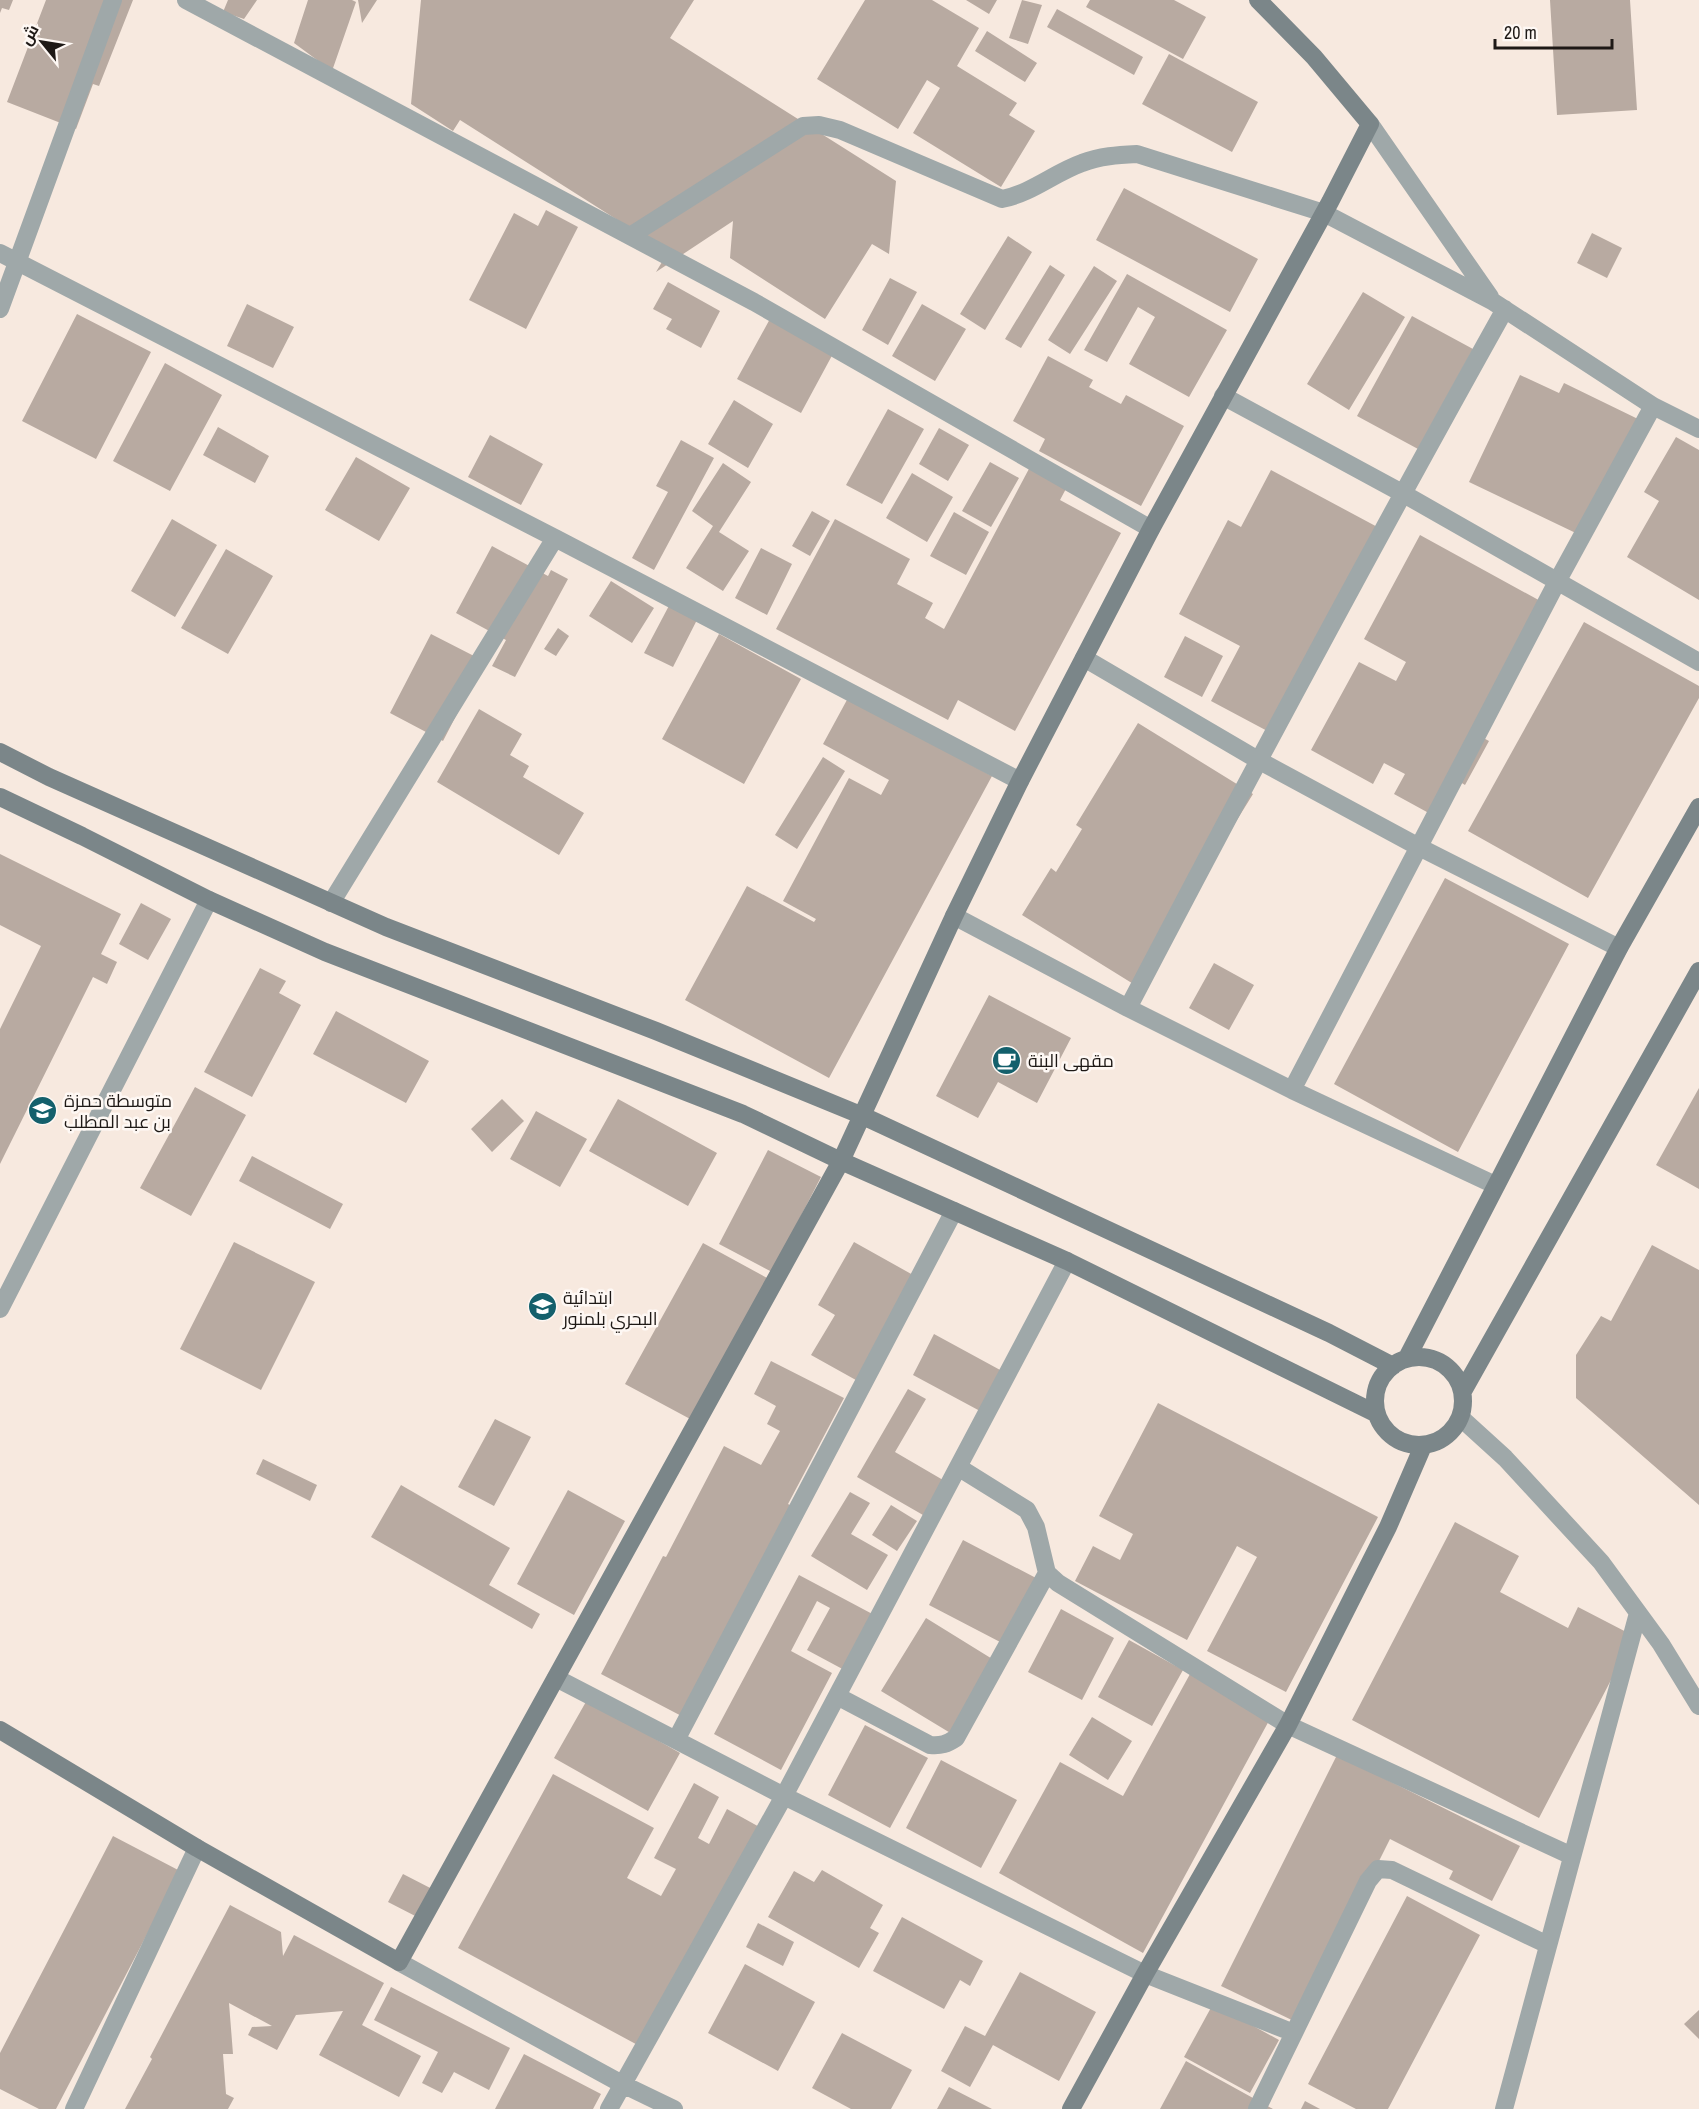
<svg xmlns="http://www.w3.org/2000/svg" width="1699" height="2109" viewBox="0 0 1699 2109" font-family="'Archivo Narrow',Cairo,sans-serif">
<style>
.building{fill:#b8aaa1}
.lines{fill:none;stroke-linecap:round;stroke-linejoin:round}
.street{stroke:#9fa8a9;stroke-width:18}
.secondary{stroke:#7b8689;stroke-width:18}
.labels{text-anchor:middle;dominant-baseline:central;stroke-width:5;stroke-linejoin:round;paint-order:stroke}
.poi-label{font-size:18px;fill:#1e1916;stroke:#fef8f4;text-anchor:start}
</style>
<rect width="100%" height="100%" fill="#f7e9df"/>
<path class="building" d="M0 0H13L9 10 2 8 0 13Z
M46 0H133L99 86 93 84 76 129 7 102Z
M228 0H257L244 19 223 12Z
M308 0H352L356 2 332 71 294 43Z
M358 0H377L362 23Z
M421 0H694L670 38 896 181 889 254 872 244 825 319 730 258 733 221 656 272 668 252 460 120 453 131 411 104Z
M865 0H932L979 28 957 66 1017 103 1009 115 1035 131 1001 187 913 133 940 88 927 80 898 129 817 79Z
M966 0H997L989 14Z
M1022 0 1042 5 1028 44 1009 38Z
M1090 0H1174L1206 17 1183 59 1086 7Z
M1550 0H1630L1637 110 1557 115Z
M1057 9 1143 57 1134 75 1047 27Z
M987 31 1037 63 1025 82 975 51Z
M1169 54 1258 102 1232 152 1142 104Z
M1124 188 1258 259 1230 312 1096 240Z
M546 210 578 227 526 329 469 300 514 213 538 226Z
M1592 233 1622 248 1607 278 1577 263Z
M1008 236 1032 252 985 330 960 314Z
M1050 265 1065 275 1021 348 1005 339Z
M1094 266 1117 281 1070 354 1048 340Z
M1127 274 1227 330 1189 397 1129 364 1155 317 1138 307 1107 362 1084 350Z
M890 278 917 292 888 345 862 330Z
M668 282 720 311 701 348 666 329 672 319 653 309Z
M1363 292 1405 317 1349 410 1307 384Z
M247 304 294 327 273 368 227 346Z
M922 304 966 329 935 381 892 356Z
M77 314 151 352 96 459 22 421Z
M1412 316 1473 349 1418 449 1357 416Z
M771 317 835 350 801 413 737 379Z
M1048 356 1093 380 1089 387 1121 404 1126 395 1184 426 1141 506 1039 451 1045 439 1013 421Z
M165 363 222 395 170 491 113 461Z
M1520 375 1559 393 1564 383 1638 419 1582 536 1469 482Z
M734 400 773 424 748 468 708 444Z
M888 409 924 429 882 504 846 485Z
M218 427 269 456 255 483 203 455Z
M939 428 969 445 948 481 919 464Z
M490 435 543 464 521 505 468 477Z
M1676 437 1699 450V600L1627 557 1659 501 1644 492Z
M681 440 714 458 654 570 632 558 668 492 656 486Z
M356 457 410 488 379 541 325 510Z
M990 462 1019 478 991 527 962 511Z
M723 463 751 482 719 532 749 551 723 591 686 568 713 526 692 511Z
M1031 465 1068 485 1060 500 1121 533 1015 731 958 700 948 720 776 629 835 519 910 559 897 584 933 603 925 618 944 629Z
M1271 470 1383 530 1275 735 1211 701 1240 646 1179 614 1228 520 1241 527Z
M912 473 953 497 927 542 886 518Z
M812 511 830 521 810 556 792 546Z
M954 512 989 532 966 575 930 556Z
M172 519 217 545 175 617 131 591Z
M1420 535 1544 603 1476 734 1489 741 1465 785 1457 780 1436 817 1394 794 1405 774 1384 763 1373 784 1311 750 1359 662 1396 681 1406 662 1364 639Z
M492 546 548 576 551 570 568 579 515 677 492 666 506 640 456 613Z
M761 548 792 564 767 615 735 598Z
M226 549 273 576 228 654 181 628Z
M611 581 654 608 632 643 589 616Z
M672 600 700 614 673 667 644 653Z
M1584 622 1699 686V698L1588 898 1468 831Z
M558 628 569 636 556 656 544 649Z
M431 634 474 656 458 712 443 741 390 713Z
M719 634 801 679 744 784 662 739Z
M1185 636 1223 656 1202 697 1164 677Z
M848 698 992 776 829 1078 685 1000 747 886 814 922 816 919 783 901 849 778 881 795 889 780 823 744Z
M479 709 522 734 510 755 529 766 523 777 584 813 559 855 437 782Z
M1138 723 1253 794 1135 985 1022 915 1051 868 1056 872 1082 829 1076 825Z
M823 757 845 771 797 849 775 835Z
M0 854 121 914 101 954 117 962 107 984 93 977 0 1164V1029L41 946 0 925Z
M1445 878 1569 944 1458 1152 1334 1084Z
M141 903 171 919 148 960 119 944Z
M1214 963 1254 985 1229 1030 1189 1008Z
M260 968 286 981 279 993 301 1005 252 1097 204 1072Z
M989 995 1071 1038 1037 1103 998 1082 978 1118 936 1096Z
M336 1011 429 1061 406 1103 313 1054Z
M195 1087 246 1115 191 1216 140 1188Z
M1699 1088V1189L1656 1165Z
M502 1099 524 1121 492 1152 471 1129Z
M618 1099 717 1153 688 1206 589 1151Z
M536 1111 587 1139 560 1187 510 1159Z
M768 1150 821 1177 772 1272 719 1244Z
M252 1156 343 1204 330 1229 239 1181Z
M234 1242 315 1282 261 1390 180 1349Z
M854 1242 922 1280 863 1384 811 1355 835 1315 818 1305Z
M703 1243 769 1279 692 1420 625 1384Z
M1652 1245 1699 1270V1505L1576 1398V1355L1601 1316 1611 1321Z
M934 1334 1002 1371 980 1411 913 1375Z
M771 1361 844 1398 788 1504 803 1512 693 1722 601 1674 663 1556 666 1557 724 1446 761 1465 780 1431 767 1424 776 1406 754 1394Z
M908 1389 926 1399 895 1452 943 1480 923 1515 857 1477Z
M1158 1403 1378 1517 1286 1692 1207 1651 1257 1557 1237 1546 1187 1640 1075 1581 1093 1546 1120 1560 1133 1534 1099 1516Z
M495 1419 531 1437 494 1506 458 1487Z
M263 1459 317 1485 310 1501 256 1474Z
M401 1485 510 1548 489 1585 540 1614 532 1629 371 1537Z
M568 1490 625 1521 574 1615 517 1584Z
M850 1492 870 1503 851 1534 888 1555 867 1590 811 1556Z
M891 1505 917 1521 897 1551 872 1535Z
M1455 1522 1519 1556 1500 1592 1568 1628 1578 1607 1634 1636 1539 1818 1352 1720Z
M963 1540 1036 1578 1002 1643 929 1605Z
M799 1575 878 1617 848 1672 807 1650 830 1608 817 1601 791 1651 832 1673 781 1770 714 1734Z
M1061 1609 1114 1638 1082 1700 1028 1672Z
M926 1618 1002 1665 957 1737 881 1691Z
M1129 1640 1183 1670 1152 1726 1098 1697Z
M1190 1674 1271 1717 1143 1953 999 1873 1060 1762 1123 1796Z
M587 1700 680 1753 648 1811 554 1758Z
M1092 1717 1132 1741 1108 1780 1069 1755Z
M865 1725 928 1758 890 1828 828 1795Z
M1337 1755 1520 1846 1492 1901 1449 1879 1453 1871 1390 1839 1298 2023 1221 1986Z
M941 1760 1017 1800 981 1868 906 1828Z
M553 1774 654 1828 627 1878 661 1896 676 1869 654 1858 694 1783 719 1797 698 1838 709 1844 727 1809 763 1829 645 2049 458 1948Z
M113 1836 180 1871 56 2109H39L0 2089V2053Z
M822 1870 883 1905 870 1928 879 1933 859 1968 768 1917 794 1871 814 1882Z
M403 1874 438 1892 423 1920 388 1902Z
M1407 1896 1480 1935 1388 2109H1356L1308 2084Z
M230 1905 281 1932 283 1956 294 1935 384 1983 362 2025 421 2056 399 2097 319 2055 343 2011 296 2015 277 2050 248 2035 252 2027 272 2026 229 2003 233 2054H223L226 2094 234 2098 228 2109H125L152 2059 150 2057Z
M902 1917 983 1961 970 1986 960 1980 944 2009 873 1971Z
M758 1923 794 1942 783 1966 746 1947Z
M745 1964 815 2002 778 2071 708 2033Z
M1020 1972 1096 2012 1059 2081 993 2045 970 2087 941 2071 965 2026 985 2036Z
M391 1987 510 2048 489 2090 454 2072 442 2093 422 2083 438 2052 374 2020Z
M1213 2004 1279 2040 1250 2093 1184 2057Z
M1699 2010V2039L1684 2024Z
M842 2033 912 2070 891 2109H851L812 2088Z
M524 2054 601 2094 593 2109H495Z
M1186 2061 1273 2109H1160Z
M949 2087 992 2109H937Z
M1305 2101 1320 2109H1301Z"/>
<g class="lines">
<path class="street" d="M186 0 754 302 1151 529
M1370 124 1490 297
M630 236 803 126 819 125 840 130 1002 199C1032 193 1054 173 1082 163 1100 156 1118 155 1137 154L1324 213 1492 301 1653 406 1699 429
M0 253 555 538
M0 309 113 0
M1223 396 1402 493 1699 662
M1084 658 1258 760 1419 847 1619 948
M331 903 555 538 1020 781
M954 916 1128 1008 1292 1090 1495 1185
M1128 1008C1251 773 1376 540 1505 309
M1292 1090 1558 580 1653 406
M0 1309 209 900
M1461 1418 1505 1458 1601 1562 1661 1644 1699 1706
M958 1467 1027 1510 1036 1527 1047 1573 1058 1583 1288 1725 1572 1856
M556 1678 784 1796 1145 1974 1294 2033
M837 1696 930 1745C941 1746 947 1744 956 1738L1047 1573
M676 1740 954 1211
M399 1962 622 2084 674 2109
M74 2109 197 1848
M609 2109 784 1796 1067 1261
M1257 2109 1368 1881 1378 1869 1392 1870 1548 1945
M1504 2109 1638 1613"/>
<path class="secondary" d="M0 752 49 777 386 927 656 1031 863 1116 1329 1333 1393 1366
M0 797 82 836 209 900 325 952 743 1114 841 1161 1067 1261 1377 1414
M1375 1401a44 44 0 1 1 88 0a44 44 0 1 1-88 0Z
M1407 1358 1619 948 1699 807
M1463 1391 1699 971
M0 1730 197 1848 399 1962 841 1161 954 916 1020 781 1151 529 1330 202 1370 124 1314 57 1258 0
M1071 2109 1145 1974 1288 1725 1388 1527 1423 1446"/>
</g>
<defs>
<symbol id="cafe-disc" viewBox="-11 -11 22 22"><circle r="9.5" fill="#14606c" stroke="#fef8f4"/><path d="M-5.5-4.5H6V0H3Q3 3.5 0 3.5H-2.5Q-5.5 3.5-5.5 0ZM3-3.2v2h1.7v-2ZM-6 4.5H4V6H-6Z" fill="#fff"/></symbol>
<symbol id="school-disc" viewBox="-11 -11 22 22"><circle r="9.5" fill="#14606c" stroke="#fef8f4"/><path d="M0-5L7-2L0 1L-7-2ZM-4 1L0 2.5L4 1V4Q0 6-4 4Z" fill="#fff"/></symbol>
</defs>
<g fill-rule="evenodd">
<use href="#cafe-disc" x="990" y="1044" width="33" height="33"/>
<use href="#school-disc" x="26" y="1094" width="33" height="33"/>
<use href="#school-disc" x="526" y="1290" width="33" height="33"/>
</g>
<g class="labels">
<g class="poi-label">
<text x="1028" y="1060">مقهى البنة</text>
<text x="64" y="1100">متوسطة حمزة<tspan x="64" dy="21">بن عبد المطلب</tspan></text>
<text x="563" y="1297">ابتدائية<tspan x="563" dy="21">البحري بلمنور</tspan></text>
</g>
</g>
<g transform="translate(42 42) rotate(300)" stroke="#fef8f4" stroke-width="4.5" paint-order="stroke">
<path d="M0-4.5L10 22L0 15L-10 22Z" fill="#1e1916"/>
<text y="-9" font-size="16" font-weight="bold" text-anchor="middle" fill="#1e1916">ش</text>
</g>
<path d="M1495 39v9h117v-9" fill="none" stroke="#1e1916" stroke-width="3"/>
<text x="1504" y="39" font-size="18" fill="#1e1916" stroke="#fef8f4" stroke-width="4.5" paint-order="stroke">20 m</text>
</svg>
